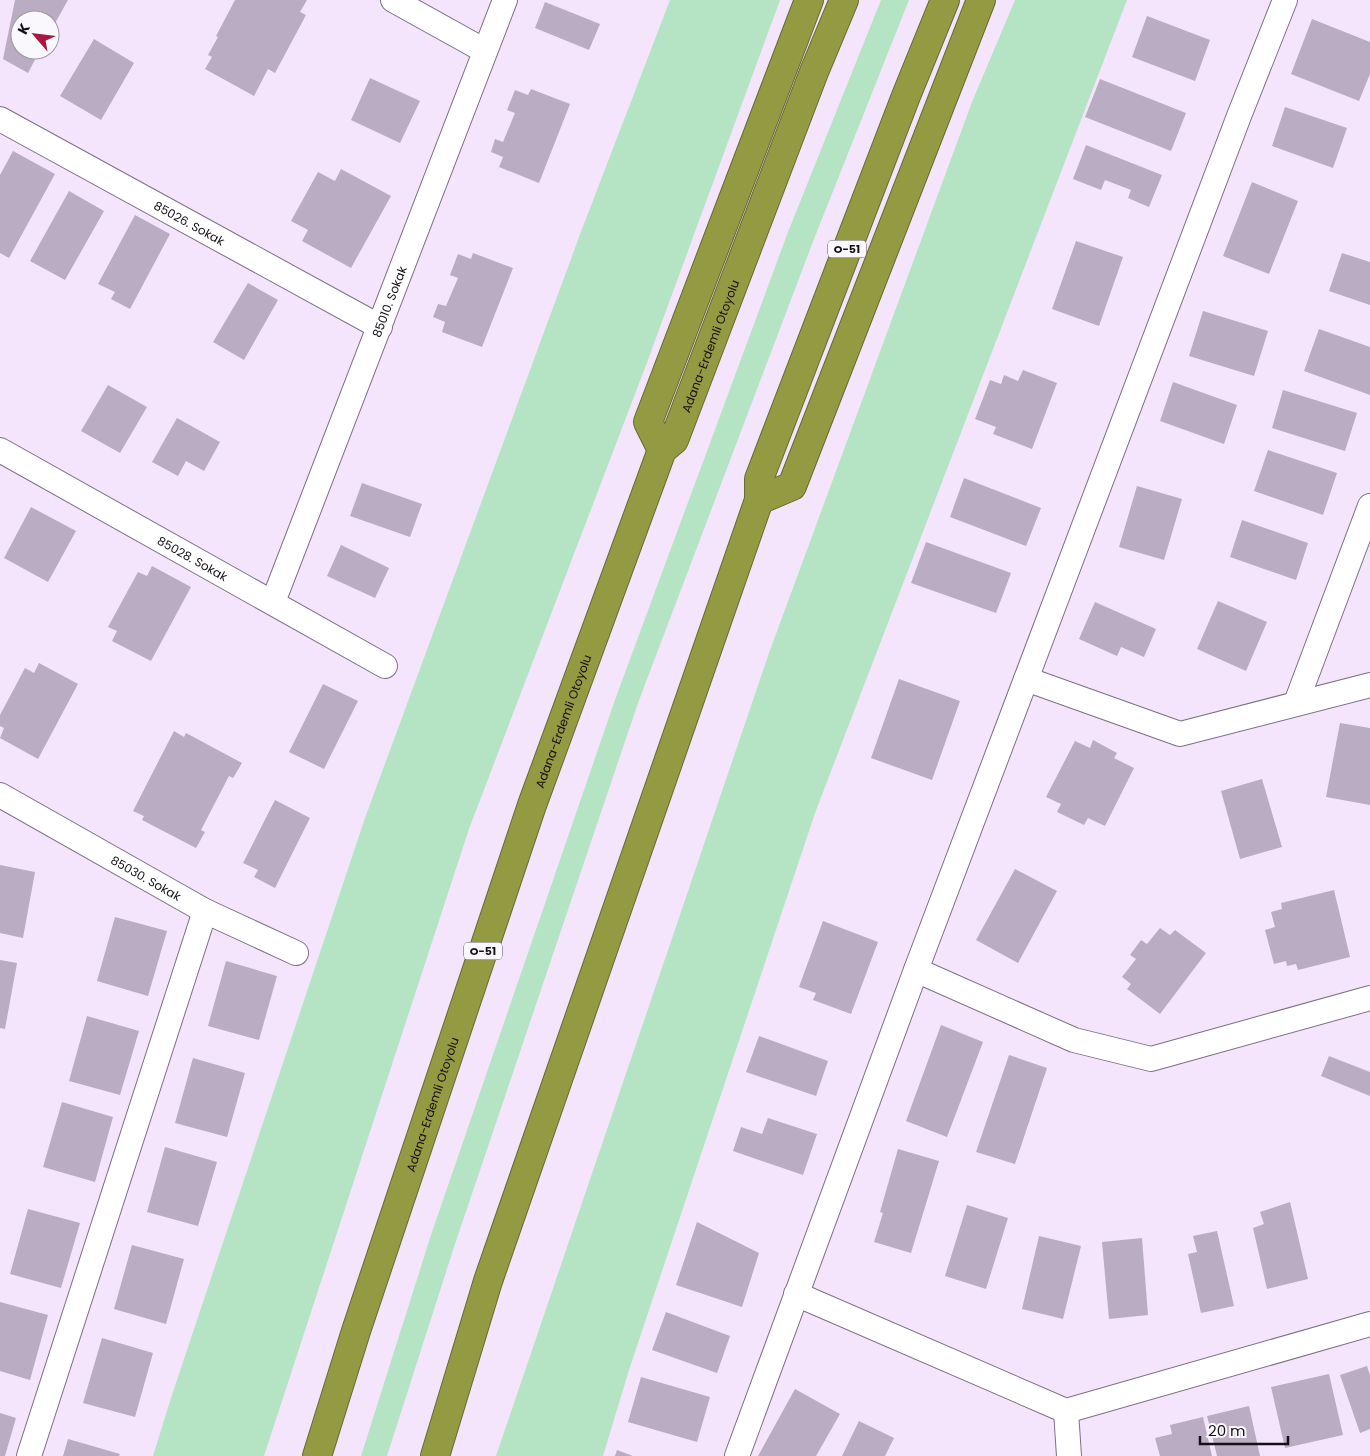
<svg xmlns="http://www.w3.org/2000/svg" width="1370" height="1456" viewBox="0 0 1370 1456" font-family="Poppins,sans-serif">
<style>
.green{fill:#b4e4c3}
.building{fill:#baacc2}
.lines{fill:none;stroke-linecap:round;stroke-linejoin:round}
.minor-casing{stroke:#7c7084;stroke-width:26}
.motorway-casing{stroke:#676a33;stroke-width:30}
.minor{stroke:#fff;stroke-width:24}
.motorway{stroke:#949a42;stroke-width:28}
.labels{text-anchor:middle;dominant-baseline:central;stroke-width:4;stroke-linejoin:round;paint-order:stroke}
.shield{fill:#faf8fc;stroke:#59565c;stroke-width:1}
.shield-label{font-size:11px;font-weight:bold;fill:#141017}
.street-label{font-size:12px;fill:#141017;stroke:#faf8fc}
</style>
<rect width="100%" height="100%" fill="#f4e5fd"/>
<path class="green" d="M670 0H780L648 360 469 829 264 1456H153L171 1398 365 818 582 229Z
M881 0H909L814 239 638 703 455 1244 387 1456H361L431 1235 616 697 788 232Z
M1015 0H1127L815 813 629 1370 603 1456H496L769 653 972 102Z"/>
<path class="building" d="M15 0H68L50 32V20H20V50H40L28 73 3 59Z
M235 0H307L300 12 306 15 275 73 268 69 254 96 205 69 212 57 208 55 218 37 216 36Z
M545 2 600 24 589 50 535 28Z
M1147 16 1210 40 1195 81 1132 57Z
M1312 19 1370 42V74L1359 101 1291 74Z
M94 39 134 63 101 120 60 96Z
M370 78 420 101 400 143 351 120Z
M1100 79 1186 113 1171 151 1085 117Z
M531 89 570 104 539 183 499 167 503 157 491 152 495 139 503 142 515 113 507 110 515 90 528 95Z
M1285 107 1347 128 1333 168 1272 146Z
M1086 145 1162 175 1149 207 1128 198 1131 190 1105 180 1101 190 1073 179Z
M13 151 55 174 9 258 0 253V175Z
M341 169 391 196 351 268 302 241 308 230 291 221 318 172 335 181Z
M1252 182 1298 201 1269 274 1223 256Z
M69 191 104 211 65 280 30 261Z
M135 215 170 234 130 309 111 299 115 292 98 284Z
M1076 241 1123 257 1099 326 1052 309Z
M473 253 513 268 482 347 442 332 445 322 433 317 438 304 446 306 458 278 450 275 458 254 471 259Z
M1342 253 1370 262V305L1329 291Z
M248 283 278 300 244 360 213 342Z
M1203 311 1268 331 1254 376 1189 356Z
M1319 329 1370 347V395L1304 371Z
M1023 370 1057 383 1032 449 993 434 996 427 975 419 990 380 1001 384 1004 375 1018 381Z
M1173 382 1237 405 1224 444 1160 421Z
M108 385 147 407 120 453 81 431Z
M1283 390 1357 413 1345 451 1272 428Z
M177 418 220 442 204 471 186 461 178 476 152 462Z
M1268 450 1337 473 1323 515 1254 491Z
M964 478 1041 508 1026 546 950 517Z
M362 483 422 504 410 537 350 516Z
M1137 486 1182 499 1164 560 1119 547Z
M31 507 76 531 48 582 4 558Z
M1242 520 1308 543 1296 580 1230 557Z
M926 542 1011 573 996 613 911 583Z
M341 545 389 568 375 598 327 576Z
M152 566 191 587 151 661 112 641 117 631 108 627 138 572 147 576Z
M1218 601 1267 622 1246 671 1197 649Z
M1095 602 1156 629 1144 657 1121 647 1117 656 1079 639Z
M39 663 78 684 38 759 0 738 4 728 0 726V715L25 668 34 673Z
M899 679 960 701 932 780 871 758Z
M323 684 358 701 324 769 289 752Z
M1340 723 1370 728V805L1326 797Z
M174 731 184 737 186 733 242 763 233 778 229 776 201 830 205 832 196 848 142 820 144 816 133 811Z
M1093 740 1117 753 1114 758 1134 768 1105 826 1088 818 1084 825 1057 812 1061 804 1046 797 1075 741 1090 748Z
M1262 779 1282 847 1240 859 1221 791Z
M275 800 310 818 275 888 254 877 258 870 243 863Z
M0 865 35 872 23 938 0 933Z
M1015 869 1057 891 1018 963 976 940Z
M1334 890 1350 957 1298 970 1296 964 1287 966 1286 961 1274 964 1265 930 1275 927 1271 912 1282 909 1281 903Z
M115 917 167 931 148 996 97 981Z
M823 921 878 942 851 1014 813 1000 816 993 799 987Z
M1160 928 1170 935 1175 930 1206 953 1160 1014 1127 989 1131 984 1122 977 1136 959 1130 955 1141 940 1147 944Z
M0 960 17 963 5 1029 0 1028Z
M226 961 277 976 259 1040 208 1026Z
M87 1016 139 1031 120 1095 69 1081Z
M941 1025 983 1042 947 1137 906 1121Z
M759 1036 828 1061 816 1096 746 1072Z
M1009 1055 1047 1068 1015 1164 976 1152Z
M1329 1056 1370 1072V1096L1321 1076Z
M193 1058 245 1073 227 1137 175 1123Z
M62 1102 113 1117 95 1182 43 1167Z
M768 1118 817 1134 803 1175 733 1151 741 1127 762 1134Z
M165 1147 217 1162 198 1226 147 1212Z
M898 1149 939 1161 911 1253 874 1242 883 1213 880 1212Z
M1290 1202 1308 1279 1267 1289 1253 1228 1264 1224 1260 1212Z
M967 1205 1008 1218 986 1289 945 1276Z
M28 1209 80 1223 61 1288 10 1274Z
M697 1222 759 1253 742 1307 676 1285Z
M1217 1231 1234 1306 1201 1313 1188 1254 1197 1252 1193 1236Z
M1039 1236 1081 1246 1063 1319 1022 1309Z
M1142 1238 1148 1315 1109 1319 1102 1242Z
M132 1245 184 1259 166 1324 114 1309Z
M0 1302 48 1315 30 1380 0 1371Z
M666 1312 730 1336 717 1373 652 1350Z
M102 1338 153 1353 135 1417 83 1403Z
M1367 1366 1370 1375V1429L1360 1433 1340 1375Z
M1329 1374 1343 1435 1285 1448 1271 1387Z
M641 1377 710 1397 697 1442 628 1422Z
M795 1389 840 1414 816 1456H758Z
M1249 1406 1260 1456H1217L1207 1416Z
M0 1413 16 1418 5 1456H0Z
M1203 1417 1212 1456H1160L1155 1438 1172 1434 1170 1425Z
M859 1421 894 1438 885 1456H842Z
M68 1439 120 1454 119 1456H63Z
M617 1450 633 1456H615Z"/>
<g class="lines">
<defs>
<g id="minor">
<path d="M393 0 485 51"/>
<path id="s1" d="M0 119 380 327"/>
<path id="s2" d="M0 450 385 666"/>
<path id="s3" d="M273 602 505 0"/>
<path d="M1026 679 1180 734 1370 685"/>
<path d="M1296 703 1370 506"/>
<path id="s4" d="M0 795 205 911 296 953"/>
<path d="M916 970 1074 1040 1151 1059 1370 998"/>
<path d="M796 1294 1066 1411"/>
<path d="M29 1456 205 911"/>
<path d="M737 1456 916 970 1239 116 1285 0"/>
<path d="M1069 1456 1066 1411 1370 1324"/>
</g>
<g id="motorway">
<path d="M662 450 648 422 809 0"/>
<path d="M759 500 792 486 981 0"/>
<path id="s5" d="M317 1456 356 1331 532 805 662 450 674 440 814 72 844 0"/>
<path d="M435 1456 488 1281 759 500V479L906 96 945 0"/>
</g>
</defs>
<use href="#minor" class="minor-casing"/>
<use href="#motorway" class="motorway-casing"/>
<use href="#minor" class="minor"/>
<use href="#motorway" class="motorway"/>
</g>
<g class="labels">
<g class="shield">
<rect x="828" y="240.5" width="38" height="17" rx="4"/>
<rect x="464" y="942.5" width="38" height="17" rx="4"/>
</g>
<g class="shield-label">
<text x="847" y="249">O-51</text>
<text x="483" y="951">O-51</text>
</g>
<g class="street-label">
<text stroke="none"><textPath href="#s1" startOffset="216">85026. Sokak</textPath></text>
<text stroke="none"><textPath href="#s3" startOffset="322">85010. Sokak</textPath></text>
<text stroke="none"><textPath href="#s5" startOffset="1180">Adana-Erdemli Otoyolu</textPath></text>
<text stroke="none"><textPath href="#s2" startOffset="221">85028. Sokak</textPath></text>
<text stroke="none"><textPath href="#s5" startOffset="775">Adana-Erdemli Otoyolu</textPath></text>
<text stroke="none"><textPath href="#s4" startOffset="168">85030. Sokak</textPath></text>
<text stroke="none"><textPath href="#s5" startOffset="370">Adana-Erdemli Otoyolu</textPath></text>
</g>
</g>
<g transform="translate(35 35) rotate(298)"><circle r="24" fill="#faf8fc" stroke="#9e9ba0"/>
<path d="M0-4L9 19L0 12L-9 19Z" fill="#ab1542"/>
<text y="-8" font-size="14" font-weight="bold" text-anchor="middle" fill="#141017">K</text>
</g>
<path d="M1200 1436v8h88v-8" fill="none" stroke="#141017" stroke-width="2.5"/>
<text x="1208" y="1436" font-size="15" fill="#141017" stroke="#faf8fc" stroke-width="4" paint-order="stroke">20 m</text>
</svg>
